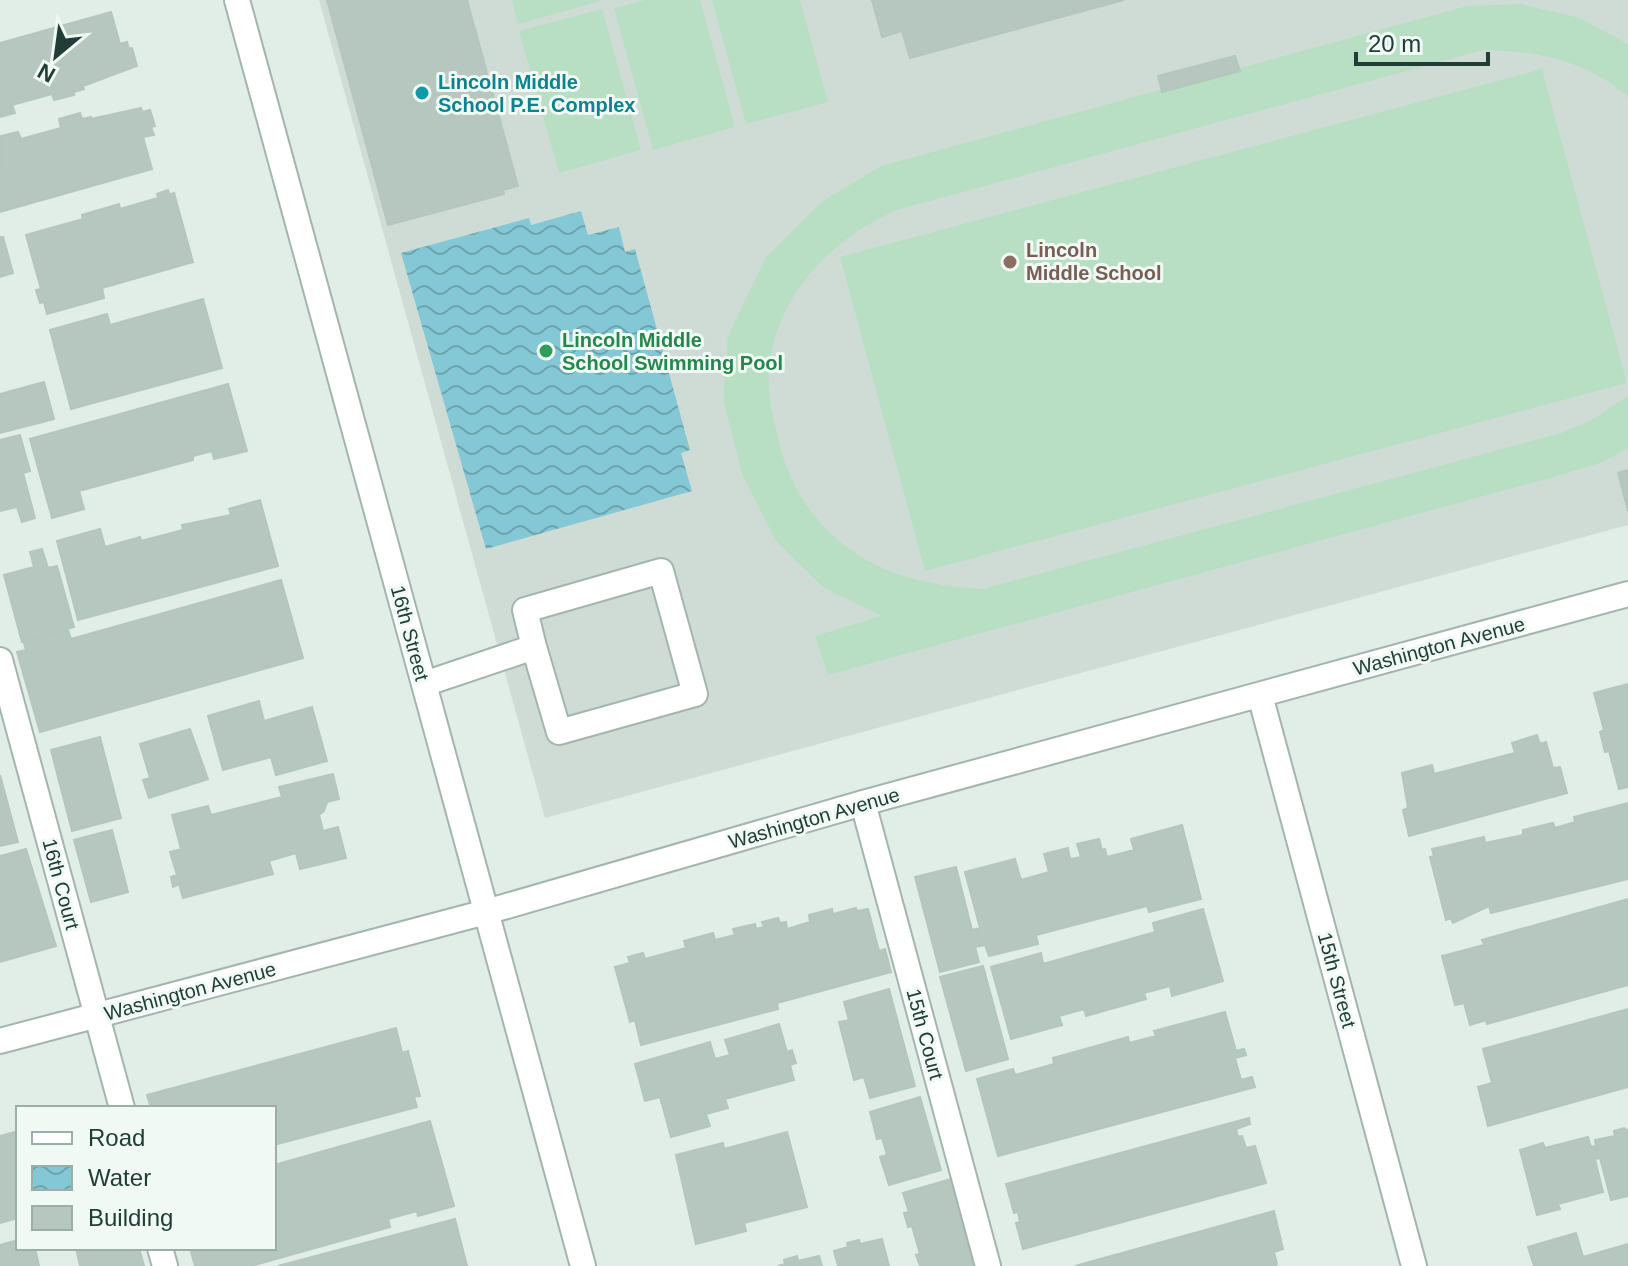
<svg xmlns="http://www.w3.org/2000/svg" width="1628" height="1266" viewBox="0 0 1628 1266" font-family="Helvetica,sans-serif">
<style>
.built{fill:#cfdcd6}
.pitch{fill:#b8dfc3}
.water{fill:url(#water-waves)}
.building{fill:#b6c7c0;stroke:#b3c7be;stroke-width:2}
.lines{fill:none;stroke-linecap:round;stroke-linejoin:round}
.minor-casing{stroke:#a3b5ae;stroke-width:28}
.minor{stroke:#fff;stroke-width:24}
.culture-dot{fill:#0f9aa8;stroke:#f1f9f5;stroke-width:3}
.education-dot{fill:#8d6e63;stroke:#f1f9f5;stroke-width:3}
.leisure-dot{fill:#2e9e5b;stroke:#f1f9f5;stroke-width:3}
.labels{text-anchor:middle;dominant-baseline:central;stroke-width:6;stroke-linejoin:round;paint-order:stroke}
.culture-label{font-size:20px;font-weight:bold;fill:#0d838f;stroke:#f1f9f5;text-anchor:start}
.education-label{font-size:20px;font-weight:bold;fill:#785e54;stroke:#f1f9f5;text-anchor:start}
.leisure-label{font-size:20px;font-weight:bold;fill:#27864d;stroke:#f1f9f5;text-anchor:start}
.street-label{font-size:20px;fill:#203e36;stroke:#f1f9f5}
</style>
<defs>
<pattern id="water-waves" width="16" height="10" patternUnits="userSpaceOnUse" patternTransform="scale(2)"><rect width="16" height="10" fill="#84c8d6"/><path d="M0 5q4-4 8 0t8 0" fill="none" stroke="#6ca4ae"/></pattern>
</defs>
<rect width="100%" height="100%" fill="#e1ede7"/>
<path class="built" d="M319 0H1628V525L545 818Z"/>
<path class="pitch" d="M512 0H600L601 1 518 24Z
M645 0H700L735 127 653 150 614 8Z
M712 0H800L828 102 746 124Z
M1521 4 1580 18 1628 44V97C1587 60 1537 51 1483 50L897 210C832 238 777 294 769 368 767 389 772 413 777 434 785 474 805 511 836 538 877 575 930 586 983 589L1561 433 1590 421 1628 396V448L1603 462 1564 474 828 675 815 636 881 616 824 588 776 541 743 477 723 399 728 336 766 257 820 203 881 166 1467 6Z
M602 9 641 150 559 173 519 31Z
M1542 69 1627 383 925 571 840 257Z"/>
<path class="water" d="M581 211 588 235 619 227 625 252 635 249 690 450 681 453 692 491 486 549 401 253 529 218 531 225Z"/>
<path class="building" d="M327 0H467L518 186 503 190 504 194 388 225Z
M872 0H1124L910 58 902 31 882 37Z
M111 12 120 44 127 42 129 49 132 48 137 66 83 86 84 89 74 92V95L54 100 52 94 12 105 15 113 0 117V43Z
M1235 56 1240 71 1162 92 1158 76Z
M141 108 142 112 150 110 155 126 151 127 154 135 143 137 152 169 0 212 1 136 18 132 21 139 61 128 59 119 80 113 82 119 91 117V119Z
M168 190 170 195 174 193 193 262 102 288 104 298 47 314 44 302 40 303 36 290 41 289 26 235 83 219 82 215 119 204 120 209 158 198 157 194Z
M0 237H3L13 273 0 277Z
M203 299 222 368 71 409 50 330 107 314 110 325Z
M44 382 54 419 0 433V394Z
M228 384 247 451 214 459 212 451 193 456V460L79 491 84 509 52 518 30 439Z
M20 435 30 471 23 473 35 518 22 522 17 507 0 511V440Z
M1628 470V511L1618 473Z
M260 500 278 566 78 620 57 541 100 529 105 547 140 537 141 541 183 530 182 525 231 515 229 509Z
M42 549 48 568 57 566 74 627 22 642 4 575 34 567 30 552Z
M281 580 303 658 40 732 17 652 26 650 24 643 68 630 71 639Z
M1628 684V787L1619 789 1609 751 1605 752 1600 732 1604 730 1594 693Z
M259 701 264 721 312 707 327 761 276 775 271 757 223 770 208 716Z
M190 729 208 779 149 798 143 780 150 778 140 744Z
M1537 735 1540 744 1546 742 1553 768 1560 767 1567 793 1409 836 1403 810 1408 808 1402 773 1432 765 1434 774 1515 753 1512 743Z
M100 737 121 818 72 831 51 750Z
M333 774 339 799 327 802 324 811 319 815 323 831 338 827 346 858 300 869 296 853 269 861 273 874 183 898 179 884 173 887 171 877 177 875 170 852 181 849 172 815 208 806 211 815 282 797 279 787Z
M0 775 18 842 0 846Z
M1628 803V879L1491 913 1489 906 1453 923 1451 918 1446 920 1430 857 1434 856 1432 849 1484 837 1485 843 1523 835V830L1553 823 1555 828 1575 822 1574 817Z
M1182 825 1201 899 1149 912 1147 906 1036 935 1038 944 989 956 985 945 980 946 976 929 980 928 965 872 1015 859 1021 880 1049 872 1044 854 1068 848 1070 859 1081 857 1077 844 1099 839 1102 850 1105 849 1107 857 1134 850 1131 839Z
M112 830 128 892 91 902 74 840Z
M26 849 56 946 0 962V856Z
M956 867 972 930 976 929 980 946 975 947 979 962 940 972 915 877Z
M1628 899V985L1487 1024 1486 1020 1470 1025 1464 1003 1455 1005 1442 956 1484 945 1482 940Z
M856 908 857 911 868 909 879 951 885 949 891 972 777 1003 778 1009 641 1045 635 1020 630 1022 615 967 630 963 628 957 643 953 645 959 686 948 684 941 713 933 715 940 735 935 733 929 755 924 756 929 764 927 762 922 778 918 780 923 786 922 787 929 810 922 809 915 832 909 833 914Z
M1203 909 1223 981 1172 996 1170 986 1144 993 1146 999 1086 1016 1084 1009 1059 1016 1062 1025 1011 1039 991 967 1041 953 1043 964 1155 932 1153 923Z
M983 966 1008 1059 966 1071 940 977Z
M889 989 915 1086 870 1098 864 1077 854 1080 839 1022 849 1020 844 1002Z
M1628 1009V1087L1488 1126 1478 1087 1492 1083 1483 1049Z
M1225 1012 1236 1051 1244 1049 1246 1055 1235 1058 1241 1080 1252 1077 1255 1087 998 1156 977 1079 1013 1069 1015 1075 1054 1064 1053 1058 1128 1037 1129 1043 1156 1036 1154 1031Z
M779 1024 787 1052 792 1050 796 1063 790 1065 794 1080 725 1099 728 1108 706 1114 710 1126 671 1137 660 1097 645 1101 635 1064 710 1042 715 1059 730 1055 725 1040Z
M396 1028 402 1053 408 1051 420 1096 414 1097 417 1107 274 1145V1108H151L147 1095Z
M920 1097 941 1170 889 1185 880 1157 887 1155 882 1138 877 1139 870 1112Z
M1249 1118 1250 1124 1236 1129 1238 1137 1242 1136 1246 1148 1255 1146 1266 1183 1023 1249 1016 1223 1020 1222 1018 1212 1014 1213 1006 1184Z
M430 1121 454 1206 418 1216 417 1211 388 1219 390 1227 251 1266H195L190 1248H274V1165Z
M1624 1128 1628 1131V1196L1611 1200 1600 1158 1595 1159 1603 1192 1558 1204 1560 1209 1537 1215 1520 1150 1543 1143 1545 1148 1588 1137 1591 1147 1596 1146 1595 1140 1615 1136 1614 1131Z
M18 1131V1218L0 1223V1136Z
M787 1132 807 1207 744 1223 746 1231 696 1244 676 1155 723 1143 724 1149Z
M951 1179 976 1266H920L916 1255 920 1254 912 1226 908 1227 904 1213 909 1212 903 1193Z
M1274 1211 1283 1249 1274 1252 1277 1264 1275 1266H1075Z
M455 1219 467 1266H278Z
M1576 1233 1583 1257 1628 1244V1266H1534L1528 1247Z
M882 1239 889 1266H838L834 1251 848 1247 847 1243 859 1240 860 1244Z
M18 1240V1248H35L39 1266H0V1245Z
M76 1248H139L144 1266H80Z
M797 1256 798 1261 819 1256 822 1266H778L785 1264 784 1260Z"/>
<g class="lines">
<defs>
<path id="minor" d="M237 0 583 1266
M0 660 122 1108
M424 684 534 647 559 732 695 694 661 571 525 610 534 647
M1260 695 1414 1266
M863 803 988 1266
M0 1041 486 912 863 803 1628 594
M160 1248 165 1266"/>
</defs>
<use href="#minor" class="minor-casing"/>
<use href="#minor" class="minor"/>
</g>
<circle class="culture-dot" cx="422" cy="93" r="8"/>
<circle class="education-dot" cx="1010" cy="262" r="8"/>
<circle class="leisure-dot" cx="546" cy="351" r="8"/>
<g class="labels">
<g class="culture-label">
<text x="438" y="82">Lincoln Middle<tspan x="438" dy="23">School P.E. Complex</tspan></text>
</g>
<g class="education-label">
<text x="1026" y="250">Lincoln<tspan x="1026" dy="23">Middle School</tspan></text>
</g>
<g class="leisure-label">
<text x="562" y="340">Lincoln Middle<tspan x="562" dy="23">School Swimming Pool</tspan></text>
</g>
<g class="street-label">
<text transform="translate(410 633) rotate(75)">16th Street</text>
<text transform="translate(1439 646) rotate(-15)">Washington Avenue</text>
<text transform="translate(814 818) rotate(-16)">Washington Avenue</text>
<text transform="translate(61 884) rotate(75)">16th Court</text>
<text transform="translate(1337 980) rotate(75)">15th Street</text>
<text transform="translate(190 991) rotate(-15)">Washington Avenue</text>
<text transform="translate(925 1034) rotate(75)">15th Court</text>
</g>
</g>
<rect x="16" y="1106" width="260" height="144" fill="#f1f9f5" stroke="#9daea9" stroke-width="2"/>
<rect x="32" y="1132" width="40" height="12" fill="#ffffff" stroke="#9daea9" stroke-width="2"/>
<text x="88" y="1146" font-size="24" fill="#203e36">Road</text>
<rect x="32" y="1166" width="40" height="24" fill="url(#water-waves)" stroke="#9daea9" stroke-width="2"/>
<text x="88" y="1186" font-size="24" fill="#203e36">Water</text>
<rect x="32" y="1206" width="40" height="24" fill="#b6c7c0" stroke="#9daea9" stroke-width="2"/>
<text x="88" y="1226" font-size="24" fill="#203e36">Building</text>
<g transform="translate(56 56) rotate(209)" stroke="#f1f9f5" stroke-width="6" paint-order="stroke">
<path d="M0-6L14 30L0 20L-14 30Z" fill="#203e36"/>
<text y="-12" font-size="22" font-weight="bold" text-anchor="middle" fill="#203e36">N</text>
</g>
<path d="M1356 52v12h132v-12" fill="none" stroke="#203e36" stroke-width="4"/>
<text x="1368" y="52" font-size="24" fill="#203e36" stroke="#f1f9f5" stroke-width="6" paint-order="stroke">20 m</text>
</svg>
